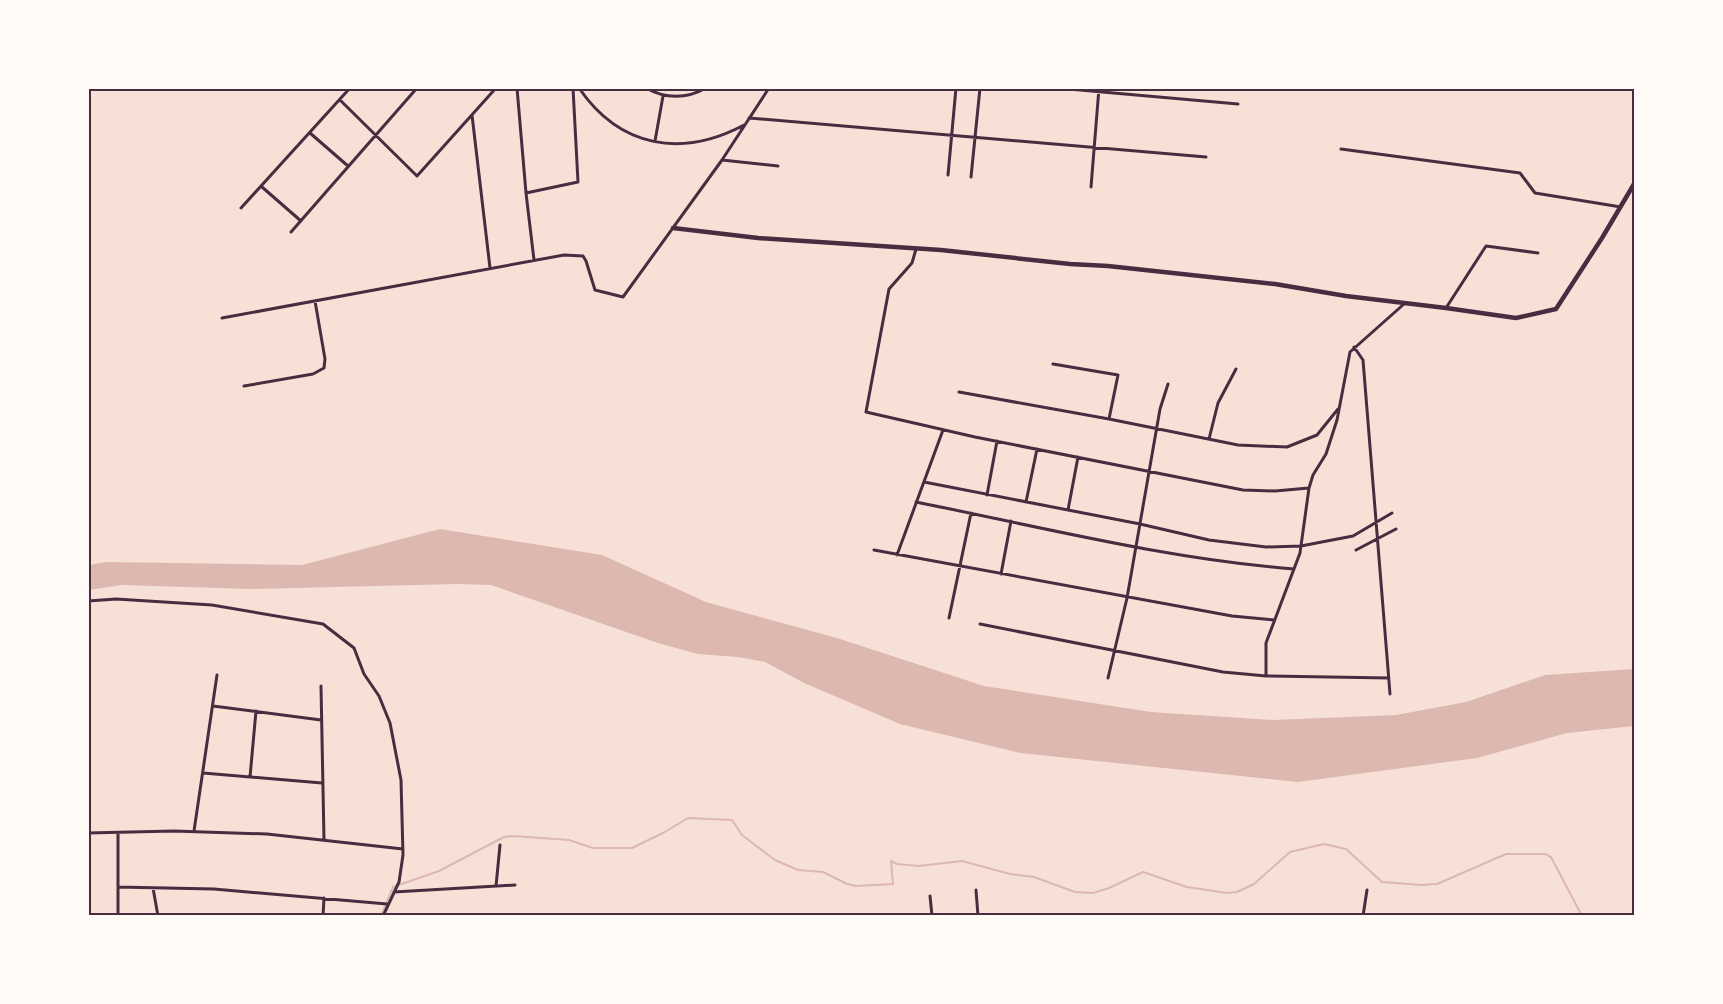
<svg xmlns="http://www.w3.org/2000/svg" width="1723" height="1004" viewBox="0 0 1723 1004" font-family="Roboto,sans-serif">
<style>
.water{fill:#dcb8b0}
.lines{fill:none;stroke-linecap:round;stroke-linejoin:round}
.stream{stroke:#dcb8b0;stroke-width:2}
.minor{stroke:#4a2c40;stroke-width:3}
.tertiary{stroke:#4a2c40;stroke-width:4.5}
.neatline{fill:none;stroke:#4a2c40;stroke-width:2}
</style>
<rect width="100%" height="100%" fill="#f7e1d7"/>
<path class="water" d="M440 529 602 555 706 602 837 638 984 686 1151 712 1273 720 1396 715 1466 702 1545 675 1634 669V726L1567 733 1477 758 1298 782 1020 753 900 724 804 683 765 662 738 657 698 654 658 643 491 585 457 584 251 589 122 585 89 590V565L107 562 302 565Z"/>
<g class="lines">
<path class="stream" d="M381 916 393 887 439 871 504 837 513 836 569 840 593 848H632L663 833 688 818 732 820 742 835 775 860 798 870 823 872 847 884 856 886 893 884 891 861 897 864 919 866 962 861 1010 874 1034 877 1075 892 1093 893 1109 888 1143 872 1187 887 1227 893 1237 892 1254 884 1290 852 1324 844 1346 849 1382 882 1422 885 1437 884 1506 854H1545L1551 857 1582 916"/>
<path class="minor" d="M517 88 526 193 534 260
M579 88C620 148 682 158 744 125
M646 88C665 99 687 99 706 88
M1057 88 1238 104
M340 100 417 176 496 88
M472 115 490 268
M749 118 1206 157
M310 133 348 166
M655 141 663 96
M1341 149 1520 173 1535 193 1621 207
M722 160 778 166
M948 175 956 88
M971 177 980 88
M262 187 301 221
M1091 187 1099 88
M526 193 578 182 573 88
M241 208 350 88
M291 232 417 88
M916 249 912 263 889 289 866 412 975 437 1243 490 1275 491 1309 488
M1446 308 1486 246 1538 253
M222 318 564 255 583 256 586 261 595 290 623 297 722 160 769 88
M1354 347 1363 360 1390 694
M244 386 313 374 324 368 325 359 315 301
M959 392 1109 419 1118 375 1053 364
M1109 419 1238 445 1287 447 1317 435 1338 409
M1209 439 1218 403 1236 369
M924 482 1140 524 1209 540 1266 547 1301 546 1353 536 1392 513
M987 495 997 441
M916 502C1041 527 1167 559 1294 569
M1026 502 1037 449
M1068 510 1078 457
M874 550 1232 616 1274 620
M1356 550 1396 529
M897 555 943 430
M1001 574 1011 521
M88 601 116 599 212 605 323 624 354 648 364 674 379 696 390 723 401 780 403 855 399 882 383 916
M949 618 971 513
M980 624 1223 672 1266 676 1389 678
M1266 676V643L1300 553 1309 488 1313 475 1326 454 1337 420 1350 352 1404 304
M1108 678 1127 598 1160 409 1168 384
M321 686 324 840
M213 706 321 720
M203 773 322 783
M250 777 256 711
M194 831 217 675
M88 833 174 831 267 834 403 849
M496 886 500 845
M118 887 214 889 387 904
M153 888 158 916
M976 890 978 916
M394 892 515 885
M930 896 932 916
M118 916V833
M323 916 324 898
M1363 916 1367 890"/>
<path class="tertiary" d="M673 228 758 238 941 250 1070 264 1108 266 1275 284 1346 296 1446 308 1516 318 1556 309 1602 238 1634 184"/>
</g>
<rect width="1723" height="1004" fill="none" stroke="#fffaf5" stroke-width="180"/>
<rect x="90" y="90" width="1543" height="824" class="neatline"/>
</svg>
